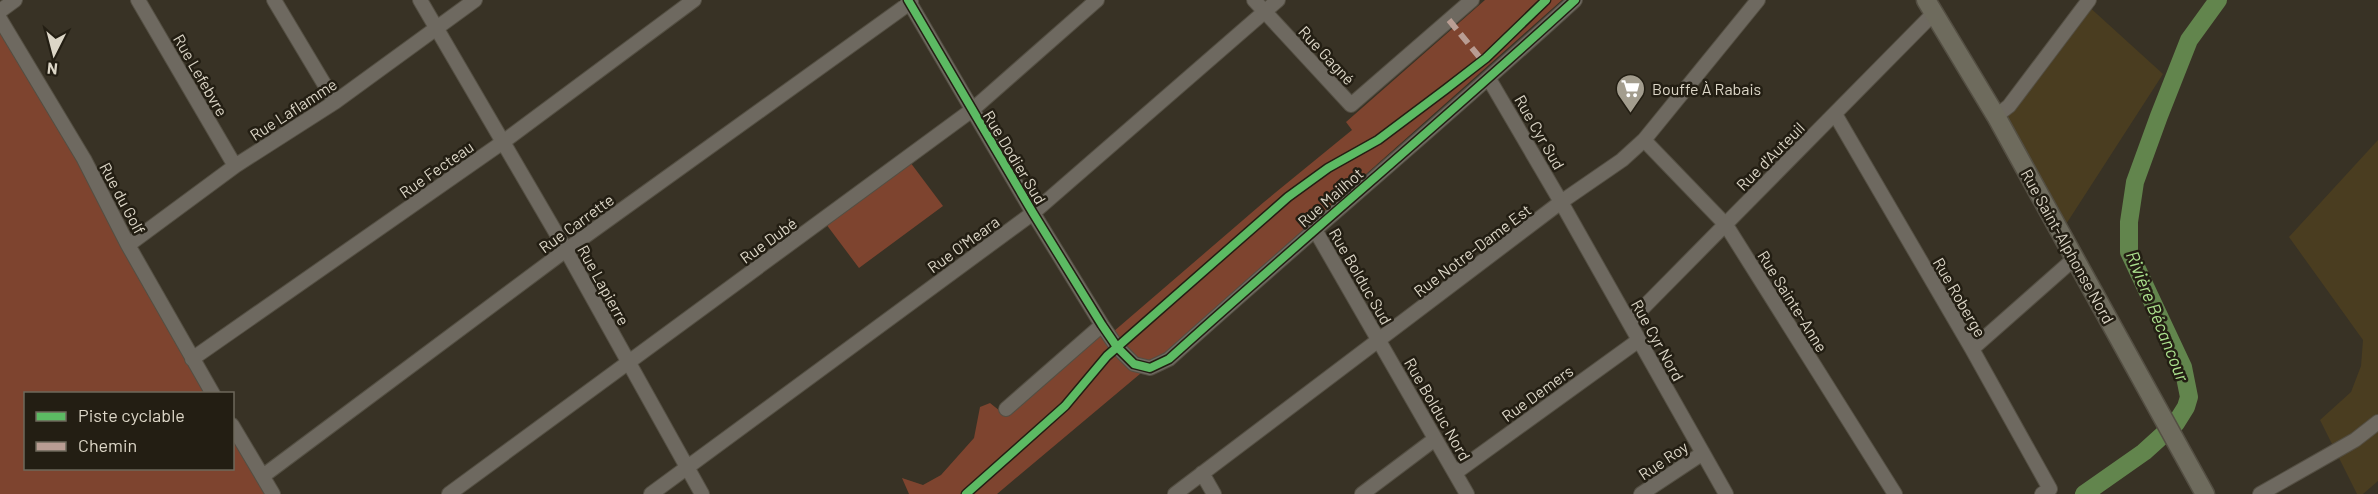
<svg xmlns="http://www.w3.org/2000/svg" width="2378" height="494" viewBox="0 0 2378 494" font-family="Barlow,sans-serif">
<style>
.built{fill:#4a3d20}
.green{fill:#7e442f}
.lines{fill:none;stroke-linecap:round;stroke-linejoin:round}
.river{stroke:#62854d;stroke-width:18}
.minor-casing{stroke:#544f43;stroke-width:16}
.major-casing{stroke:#544f43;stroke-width:21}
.minor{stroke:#6e6960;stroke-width:14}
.major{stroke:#6e6b5d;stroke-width:18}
.quiet{stroke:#b99d93;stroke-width:6;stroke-dasharray:12 6;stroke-linecap:butt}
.cycleway-casing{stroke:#231e13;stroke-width:11}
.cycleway{stroke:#5cba63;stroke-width:8}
.labels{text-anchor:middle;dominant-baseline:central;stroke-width:5;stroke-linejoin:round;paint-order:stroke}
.street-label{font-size:16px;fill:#dcd6c7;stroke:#231e13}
.poi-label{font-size:16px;fill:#dcd6c7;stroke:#231e13;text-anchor:start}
.water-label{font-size:18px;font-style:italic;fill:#ade48f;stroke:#231e13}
</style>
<rect width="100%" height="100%" fill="#383225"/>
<path class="built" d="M2086 4 2163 74 2061 232 1996 116Z
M2378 140V481L2363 494H2357L2320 420 2351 392 2361 366 2363 340 2289 237Z"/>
<path class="green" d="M1485 0H1562L1159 358 997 494H909L902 478 923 485 941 475 974 438 980 407 990 403 1005 415 1101 332 1106 338 1264 202 1352 130 1346 122Z
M0 19 213 393 26 394V468H232L233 425 273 494H0Z
M907 158 943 206 859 268 823 220Z"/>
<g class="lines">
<path class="river" d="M2084 494 2144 452 2176 423 2186 407 2189 397 2183 367 2129 252V222L2135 182 2159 116 2189 40 2218 0"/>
<defs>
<path id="minor" d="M138 0 235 166
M274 0 335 102
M420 0 566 250 702 494
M908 0 1033 213 1102 325 1117 347 1134 364 1150 368 1169 359C1303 238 1442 122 1575 0
M1254 0 1351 105 1472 0
M0 11 15 0
M0 19 84 159 128 245 213 394
M1489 79 1561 202 1726 494
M1835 114 1972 349 2050 489 2042 494
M1996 116 2009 106 2089 0
M1644 140 1726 225 1895 494
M1314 228 1467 494
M128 245 235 166 335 102 475 0
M1629 322 1934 13
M1972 349 2075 258
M192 359 503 142 694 0
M1006 409 1102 325
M232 425 273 494
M1202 473 1214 494
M1455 473 1639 340
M263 476 566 250 911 2
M449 494 972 110 1097 0
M651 494 1033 213 1278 0
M1175 494 1561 202 1622 160 1644 140 1758 0
M1362 494 1435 439
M1641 494 1703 453
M2260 494 2355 440 2378 422"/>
<path id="major" d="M1926 0 1996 116 2205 494"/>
</defs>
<use href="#minor" class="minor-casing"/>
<use href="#major" class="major-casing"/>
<use href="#minor" class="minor"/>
<use href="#major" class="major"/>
<path class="quiet" d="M1449 20 1485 64"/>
<defs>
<path id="cycleway" d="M908 0 1033 213 1102 325 1117 347 1134 364 1150 368 1169 359C1303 238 1442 122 1575 0
M966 494 1065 406 1107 356 1288 197 1328 168 1378 140 1446 89 1486 58 1546 0"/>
</defs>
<use href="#cycleway" class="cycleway-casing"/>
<use href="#cycleway" class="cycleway"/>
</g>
<defs>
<symbol id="supermarket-pin" viewBox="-11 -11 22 30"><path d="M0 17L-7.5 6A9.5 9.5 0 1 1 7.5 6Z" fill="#a39d8e" stroke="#231e13"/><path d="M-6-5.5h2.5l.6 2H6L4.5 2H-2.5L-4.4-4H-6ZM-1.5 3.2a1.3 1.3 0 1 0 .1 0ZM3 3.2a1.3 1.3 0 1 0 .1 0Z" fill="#fff"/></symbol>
</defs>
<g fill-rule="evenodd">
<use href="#supermarket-pin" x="1614" y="72" width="33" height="45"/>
</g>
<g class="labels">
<g class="street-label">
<text transform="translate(1327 55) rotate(47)">Rue Gagné</text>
<text transform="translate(201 75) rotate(60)">Rue Lefebvre</text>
<text transform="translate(293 109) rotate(-33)">Rue Laflamme</text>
<text transform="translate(1540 132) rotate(60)">Rue Cyr Sud</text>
<text transform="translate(1770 156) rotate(-45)">Rue d'Auteuil</text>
<text transform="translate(1015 157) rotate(59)">Rue Dodier Sud</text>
<text transform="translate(436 169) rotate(-35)">Rue Fecteau</text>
<text transform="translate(1330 197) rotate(-41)">Rue Mailhot</text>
<text transform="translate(123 198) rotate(62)">Rue du Golf</text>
<text transform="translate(576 223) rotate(-36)">Rue Carrette</text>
<text transform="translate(768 240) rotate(-36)">Rue Dubé</text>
<text transform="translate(963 244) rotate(-36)">Rue O'Meara</text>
<text transform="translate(2068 246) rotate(61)">Rue Saint-Alphonse Nord</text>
<text transform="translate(1472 250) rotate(-37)">Rue Notre-Dame Est</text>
<text transform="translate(1361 276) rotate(60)">Rue Bolduc Sud</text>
<text transform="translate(604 285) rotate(61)">Rue Lapierre</text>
<text transform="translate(1960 297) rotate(60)">Rue Roberge</text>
<text transform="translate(1793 301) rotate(58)">Rue Sainte-Anne</text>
<text transform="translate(1658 340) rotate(61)">Rue Cyr Nord</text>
<text transform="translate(1537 393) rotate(-36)">Rue Demers</text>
<text transform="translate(1438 409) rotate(60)">Rue Bolduc Nord</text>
<text transform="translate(1663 460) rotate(-34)">Rue Roy</text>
</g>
<g class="poi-label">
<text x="1652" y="88">Bouffe À Rabais</text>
</g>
<g class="water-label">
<text transform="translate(2158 316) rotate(68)">Rivière Bécancour</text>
</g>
</g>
<rect x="24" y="392" width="210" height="78" fill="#231e13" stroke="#6d685b" stroke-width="1.5"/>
<rect x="36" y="412" width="30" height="9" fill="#5cba63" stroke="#6d685b" stroke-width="1.5"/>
<text x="78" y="422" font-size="18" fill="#dcd6c7">Piste cyclable</text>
<rect x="36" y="442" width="30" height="9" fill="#b99d93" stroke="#6d685b" stroke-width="1.5"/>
<text x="78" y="452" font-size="18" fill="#dcd6c7">Chemin</text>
<g transform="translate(54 54) rotate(186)" stroke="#231e13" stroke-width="4.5" paint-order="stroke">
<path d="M0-4.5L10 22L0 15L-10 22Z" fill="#dcd6c7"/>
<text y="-9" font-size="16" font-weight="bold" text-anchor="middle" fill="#dcd6c7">N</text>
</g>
</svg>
